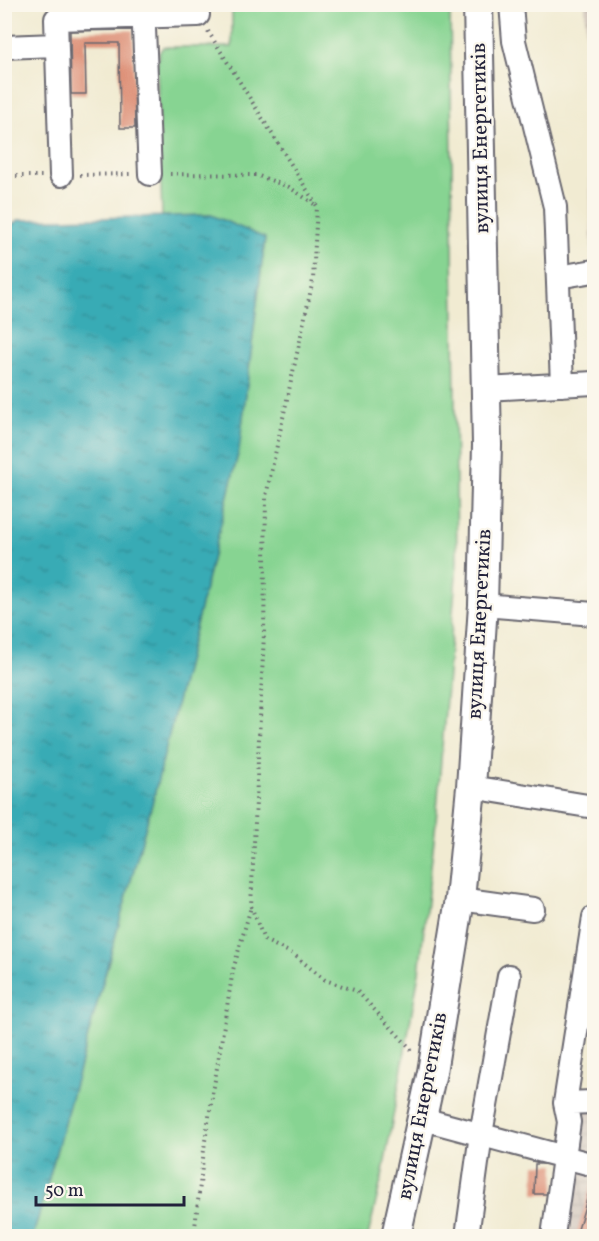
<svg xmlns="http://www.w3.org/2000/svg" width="599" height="1241" viewBox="0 0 599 1241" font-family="Vollkorn,serif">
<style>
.industrial{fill:url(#industrial-grid)}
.green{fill:#87d492;stroke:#547b66;stroke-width:1.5}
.water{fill:url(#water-ripples);stroke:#2e6678;stroke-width:1.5}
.building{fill:#de9279}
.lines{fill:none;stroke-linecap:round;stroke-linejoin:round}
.minor-casing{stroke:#6a6870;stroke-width:26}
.major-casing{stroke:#6a6870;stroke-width:32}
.path{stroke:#6a6870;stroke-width:4;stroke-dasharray:1.5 4.5;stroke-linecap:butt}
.minor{stroke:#fff;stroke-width:22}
.major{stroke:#fff;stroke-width:28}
.labels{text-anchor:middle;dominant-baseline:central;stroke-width:4.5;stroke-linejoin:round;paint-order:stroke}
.street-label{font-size:21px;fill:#22223b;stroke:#fbf7ec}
</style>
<defs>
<pattern id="industrial-grid" width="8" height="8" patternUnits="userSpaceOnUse" patternTransform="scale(1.5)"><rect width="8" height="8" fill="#cec2b9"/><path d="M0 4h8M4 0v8" fill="none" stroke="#b1a6a0"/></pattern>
<pattern id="water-ripples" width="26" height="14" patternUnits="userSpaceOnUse" patternTransform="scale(1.5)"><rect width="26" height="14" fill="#39abb5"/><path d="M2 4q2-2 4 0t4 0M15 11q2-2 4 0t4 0" fill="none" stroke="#308b94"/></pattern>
</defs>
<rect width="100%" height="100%" fill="#fbf7ec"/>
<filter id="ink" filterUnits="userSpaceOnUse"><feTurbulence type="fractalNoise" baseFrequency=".0167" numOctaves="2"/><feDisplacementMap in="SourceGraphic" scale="12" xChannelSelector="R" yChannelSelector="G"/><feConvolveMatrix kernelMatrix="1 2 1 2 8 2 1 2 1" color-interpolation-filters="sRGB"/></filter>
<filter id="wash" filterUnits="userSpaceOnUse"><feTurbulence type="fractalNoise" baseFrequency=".008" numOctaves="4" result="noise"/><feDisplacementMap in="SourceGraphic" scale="24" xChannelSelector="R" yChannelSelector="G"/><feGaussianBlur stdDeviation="1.35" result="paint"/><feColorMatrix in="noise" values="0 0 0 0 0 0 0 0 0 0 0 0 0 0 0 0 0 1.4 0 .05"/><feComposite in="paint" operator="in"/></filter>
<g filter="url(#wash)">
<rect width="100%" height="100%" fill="#f1ebd2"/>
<path class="industrial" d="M585 5H594V314H593Z
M581 1109H594V1236H544Z"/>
<path class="green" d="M232 5H450L457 563 436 822 419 973 383 1172 368 1236H33L153 800 239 450 265 239 211 215 162 216 157 66 159 53 163 47H232Z"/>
<path class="water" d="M211 215 265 238 239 450 153 800 33 1236H5V230L19 220Z"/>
<g id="blocks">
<path class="building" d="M133 30 135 128H120L119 43H85L86 94H71L70 31Z
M535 1164H555L554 1194H534Z
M594 1176V1236H576Z"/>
</g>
</g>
<g filter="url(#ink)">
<use href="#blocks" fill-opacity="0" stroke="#6a6870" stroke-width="1.5"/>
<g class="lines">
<defs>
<path id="minor" d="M143 4 150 174
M511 4 514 41 555 207 562 385
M4 47 56 45
M61 175 56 19 198 15 197 4
M558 277 594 271
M485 389 594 383
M483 605 594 614
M471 787 594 807
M460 899 533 909
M565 1103 594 1102
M423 1119 594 1165
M467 1236 481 1134 509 976
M553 1236 569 1122 565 1103 594 917"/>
<path id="major" d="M396 1236 432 1072 460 899 471 787 483 605 487 445 478 4"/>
</defs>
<use href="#minor" class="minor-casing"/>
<use href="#major" class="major-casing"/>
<path class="path" d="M208 31 317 206 313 280 266 496 264 634 251 906 264 940 293 954 325 980 357 991 412 1050
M170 174 256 175 289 187 314 204
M80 175 130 174
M4 176H43
M194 1236 205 1141 233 970 251 907"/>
<use href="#minor" class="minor"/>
<use href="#major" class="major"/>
</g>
</g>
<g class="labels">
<g class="street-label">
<text transform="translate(481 138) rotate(-91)">вулиця Енергетиків</text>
<text transform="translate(480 624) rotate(-87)">вулиця Енергетиків</text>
<text transform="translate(423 1106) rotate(-79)">вулиця Енергетиків</text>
</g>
</g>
<rect width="599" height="1241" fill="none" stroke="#fbf7ec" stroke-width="24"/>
<path d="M36 1196v9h148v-9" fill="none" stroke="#22223b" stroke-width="3"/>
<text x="45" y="1196" font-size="18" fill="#22223b" stroke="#fbf7ec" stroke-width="4.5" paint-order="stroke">50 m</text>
</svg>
